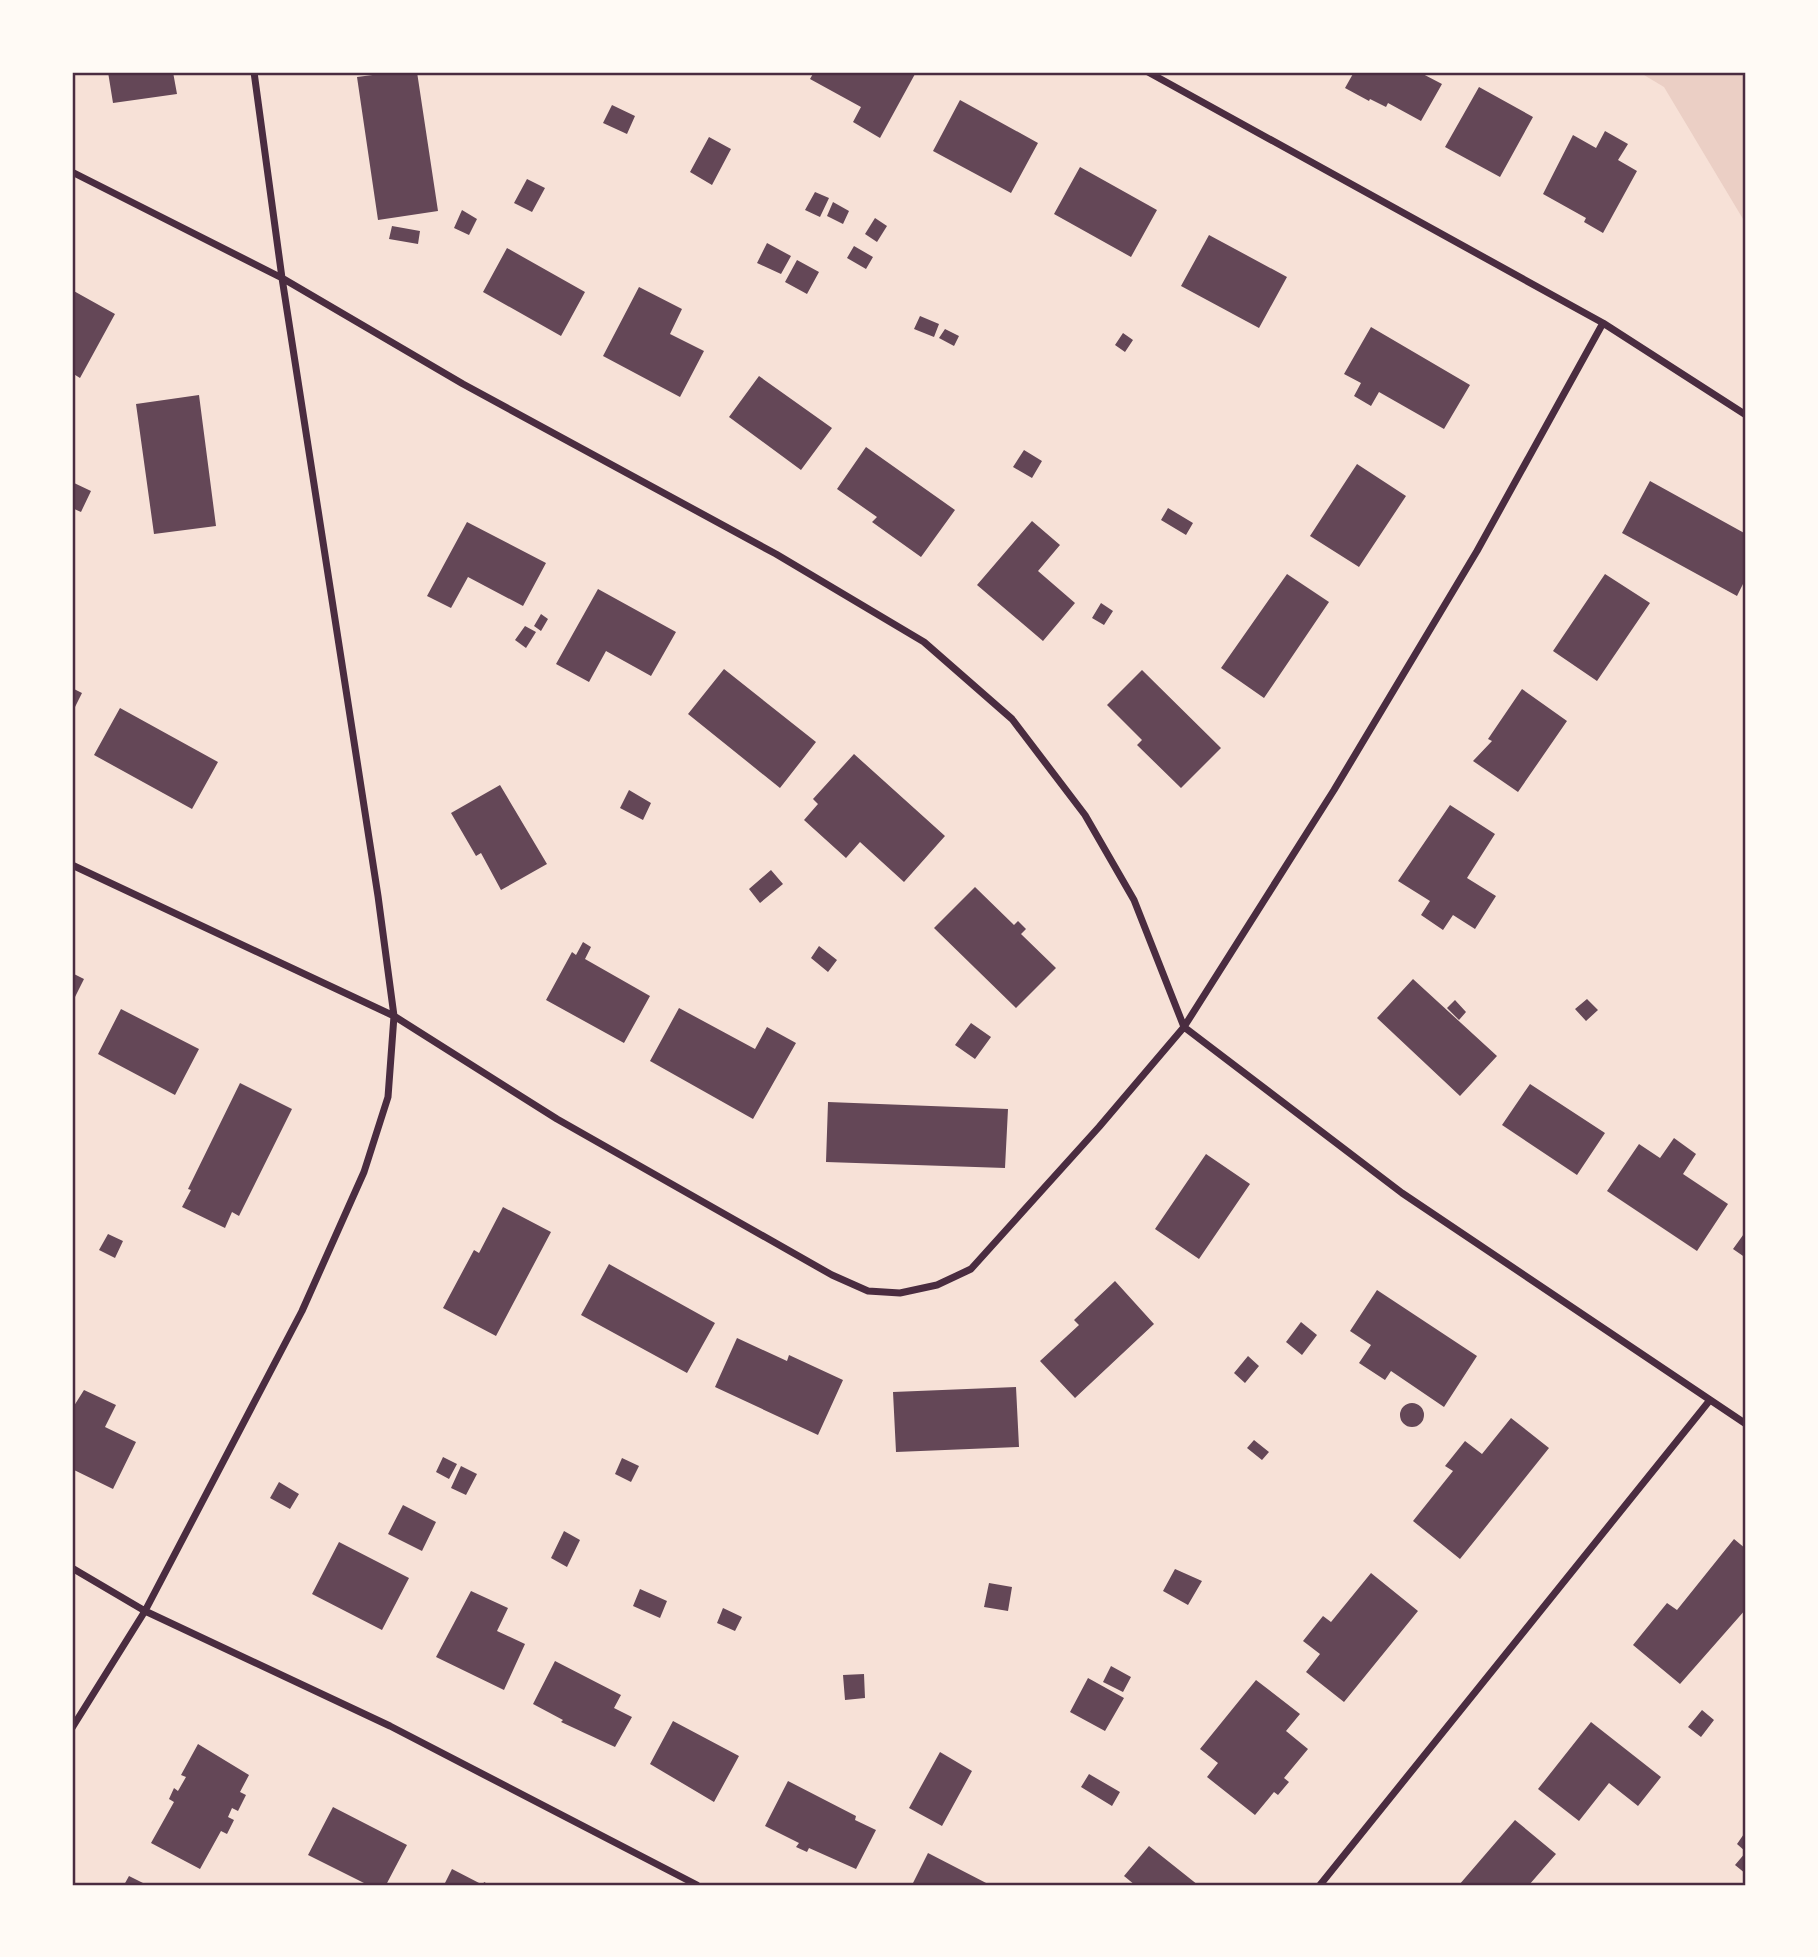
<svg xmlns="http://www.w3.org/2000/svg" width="1818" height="1957" viewBox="0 0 1818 1957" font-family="'DM Sans',sans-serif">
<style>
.green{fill:#ebcfc5}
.building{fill:#644757}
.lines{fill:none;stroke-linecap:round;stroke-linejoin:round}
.minor{stroke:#4a2c40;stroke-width:7}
.neatline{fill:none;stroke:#4a2c40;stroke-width:2.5}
</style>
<rect width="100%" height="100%" fill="#f7e1d7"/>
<path class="green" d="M1639 72H1746V224L1664 87Z"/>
<path class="building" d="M108 72H173L177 94 113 103Z
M396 72H417L438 211 378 220 357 77Z
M814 72H910L915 74 880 138 853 122 861 107 810 79Z
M1354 72H1419L1442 84 1421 121 1388 103 1386 107 1370 99 1369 101 1345 88Z
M1479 87 1533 117 1500 177 1445 147Z
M960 100 1038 143 1011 193 933 151Z
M612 105 635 116 627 134 603 123Z
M1605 131 1628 144 1618 160 1637 171 1603 233 1584 222 1586 218 1543 194 1573 135 1596 148Z
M709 137 731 149 712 185 690 172Z
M1080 167 1157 210 1131 257 1054 214Z
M527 179 545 188 532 212 514 203Z
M815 192 829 198 820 217 805 210Z
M833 202 849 211 843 224 827 216Z
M462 210 477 219 469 235 454 228Z
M875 218 887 226 877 242 865 234Z
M392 226 420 231 418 244 389 239Z
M1209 235 1287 277 1259 328 1181 286Z
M767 243 791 256 781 274 757 263Z
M854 246 873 257 866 269 847 258Z
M507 248 585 292 561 336 483 292Z
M797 260 819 272 807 294 785 282Z
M639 287 682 309 670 334 704 351 680 397 603 356Z
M72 290 115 314 80 378 72 373Z
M920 316 939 324 934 337 914 329Z
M1371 327 1470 385 1444 429 1379 392 1371 406 1354 396 1361 383 1344 374Z
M945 329 959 336 954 346 939 338Z
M1123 333 1133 340 1125 352 1115 345Z
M759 376 832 428 801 470 729 417Z
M199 395 216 526 154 534 136 404Z
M866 447 955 510 921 557 872 522 877 517 837 489Z
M1024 450 1042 461 1032 478 1013 467Z
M1357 464 1406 496 1359 567 1310 536Z
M1650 481 1746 534V578L1737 596 1622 533Z
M72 482 91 491 81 512 72 508Z
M1168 508 1193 523 1186 535 1161 520Z
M1032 521 1060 545 1038 571 1075 603 1043 641 977 585Z
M467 522 546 563 523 606 468 577 451 608 427 596Z
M1287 574 1329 602 1264 698 1221 668Z
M1605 574 1650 603 1597 681 1553 651Z
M598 589 676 632 651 676 606 651 589 682 556 664Z
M1101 603 1113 611 1104 625 1092 618Z
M541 614 548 619 541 631 534 626Z
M525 626 536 632 526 648 515 640Z
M724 669 816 742 780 788 688 714Z
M1142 670 1221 748 1181 788 1137 745 1142 740 1107 705Z
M72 688 82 693 72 713Z
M1522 689 1567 721 1518 792 1473 761 1492 741 1488 739Z
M120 708 218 762 192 809 94 755Z
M854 754 945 836 904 882 860 842 846 858 804 820 818 804 813 799Z
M500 785 547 864 501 890 481 853 476 856 451 813Z
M629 790 651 803 643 820 620 808Z
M1450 805 1495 834 1467 878 1496 896 1475 929 1453 915 1443 930 1421 915 1430 901 1398 881Z
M771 870 783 884 760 903 749 889Z
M975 887 1014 925 1018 921 1026 929 1021 934 1056 968 1016 1008 934 928Z
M583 942 591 947 585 959 650 996 624 1043 546 1000 572 952 576 955Z
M819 946 837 960 828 972 811 958Z
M72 973 84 979 72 1003Z
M1413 979 1497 1056 1460 1096 1377 1018Z
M1587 999 1598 1010 1586 1021 1575 1009Z
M1455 1000 1466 1012 1459 1020 1447 1008Z
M679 1008 755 1049 767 1027 796 1043 753 1119 650 1061Z
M121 1009 199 1049 175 1095 98 1054Z
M971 1023 991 1037 975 1059 955 1045Z
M240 1083 292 1109 239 1216 232 1212 225 1228 182 1207 191 1190 188 1189Z
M1530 1084 1605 1133 1577 1175 1502 1125Z
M828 1102 1008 1109 1005 1168 826 1162Z
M1674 1138 1696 1154 1683 1174 1728 1204 1697 1251 1607 1191 1639 1144 1660 1158Z
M1206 1154 1250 1184 1199 1259 1155 1229Z
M503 1207 551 1232 496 1336 443 1308 474 1250 479 1253Z
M1746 1231V1258L1733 1249Z
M108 1234 123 1241 115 1258 99 1250Z
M609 1264 715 1323 687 1373 581 1315Z
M1115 1281 1154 1324 1075 1398 1040 1361 1079 1325 1074 1320Z
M1377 1290 1477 1356 1444 1407 1391 1371 1385 1380 1359 1363 1371 1345 1350 1331Z
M1301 1322 1317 1335 1302 1355 1286 1342Z
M737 1338 787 1361 789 1355 843 1380 818 1435 715 1387Z
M1248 1356 1259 1366 1245 1383 1234 1373Z
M1016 1387 1019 1447 896 1452 893 1392Z
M84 1390 116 1405 105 1427 136 1442 113 1489 72 1469V1409Z
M1400 1415a12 12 0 1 1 24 0a12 12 0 1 1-24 0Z
M1511 1418 1549 1448 1460 1559 1413 1521 1453 1471 1445 1466 1465 1441 1482 1454Z
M1254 1440 1269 1452 1262 1460 1247 1448Z
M443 1457 457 1464 449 1479 436 1472Z
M622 1458 639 1466 631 1482 615 1474Z
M461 1466 477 1474 466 1495 451 1488Z
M279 1482 299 1494 290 1509 270 1498Z
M403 1505 436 1522 422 1551 388 1534Z
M564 1531 580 1540 567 1567 551 1558Z
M1734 1539 1746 1549V1609L1680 1684 1633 1645 1667 1603 1677 1610Z
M339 1542 409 1578 382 1630 312 1594Z
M1175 1569 1202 1581 1188 1605 1163 1591Z
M1371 1573 1418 1611 1344 1702 1306 1672 1320 1654 1303 1641 1323 1616 1331 1622Z
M989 1583 1012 1587 1008 1611 984 1607Z
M640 1589 667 1601 660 1618 633 1606Z
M471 1591 508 1608 497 1631 525 1644 504 1690 436 1657Z
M723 1608 742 1617 735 1631 717 1623Z
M555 1661 621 1695 614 1708 632 1717 615 1747 561 1722 563 1720 533 1704Z
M1111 1666 1131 1677 1123 1692 1103 1682Z
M864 1674 865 1698 845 1700 843 1675Z
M1088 1678 1124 1698 1105 1731 1070 1712Z
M1256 1680 1300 1714 1286 1731 1308 1749 1284 1778 1289 1782 1278 1795 1274 1792 1255 1815 1207 1777 1218 1763 1200 1749Z
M1702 1710 1714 1720 1701 1737 1688 1727Z
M673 1721 739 1756 714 1802 650 1764Z
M1591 1722 1661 1777 1638 1806 1609 1783 1579 1821 1538 1789Z
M198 1744 249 1775 240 1792 246 1795 238 1811 232 1808 228 1817 234 1820 227 1834 221 1831 200 1869 151 1843 174 1802 169 1799 174 1788 178 1791 186 1777 181 1775Z
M940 1752 972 1771 942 1826 909 1808Z
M1089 1774 1120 1792 1112 1806 1081 1787Z
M788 1781 856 1816 855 1820 876 1830 856 1869 809 1848 807 1852 796 1847 799 1843 765 1826Z
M333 1807 407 1845 386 1885H368L308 1855Z
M1515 1820 1556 1854 1529 1885H1459Z
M1746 1831V1874L1735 1865 1746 1852 1737 1844Z
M1149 1846 1198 1885H1135L1124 1876Z
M928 1853 990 1885H912Z
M452 1869 483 1885 484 1882 490 1885H444Z
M129 1876 147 1885H124Z"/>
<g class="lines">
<path class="minor" d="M1148 72 1603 323 1746 415
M72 172 282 278 463 384 776 554 924 642 1012 719 1085 815 1134 900 1184 1027 1402 1193 1746 1424
M72 865 394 1016 557 1119 832 1275 868 1291 900 1293 937 1285 971 1269 1099 1127 1184 1027 1334 790 1477 551 1603 323
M72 1568 145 1611 390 1726 697 1885
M72 1728 145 1611 302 1311 364 1172 388 1097 394 1016 378 896 282 278 254 72
M1320 1885 1710 1400"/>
</g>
<rect width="1818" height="1957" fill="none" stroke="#fffaf5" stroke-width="147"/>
<rect x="74" y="74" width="1670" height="1810" class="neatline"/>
</svg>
